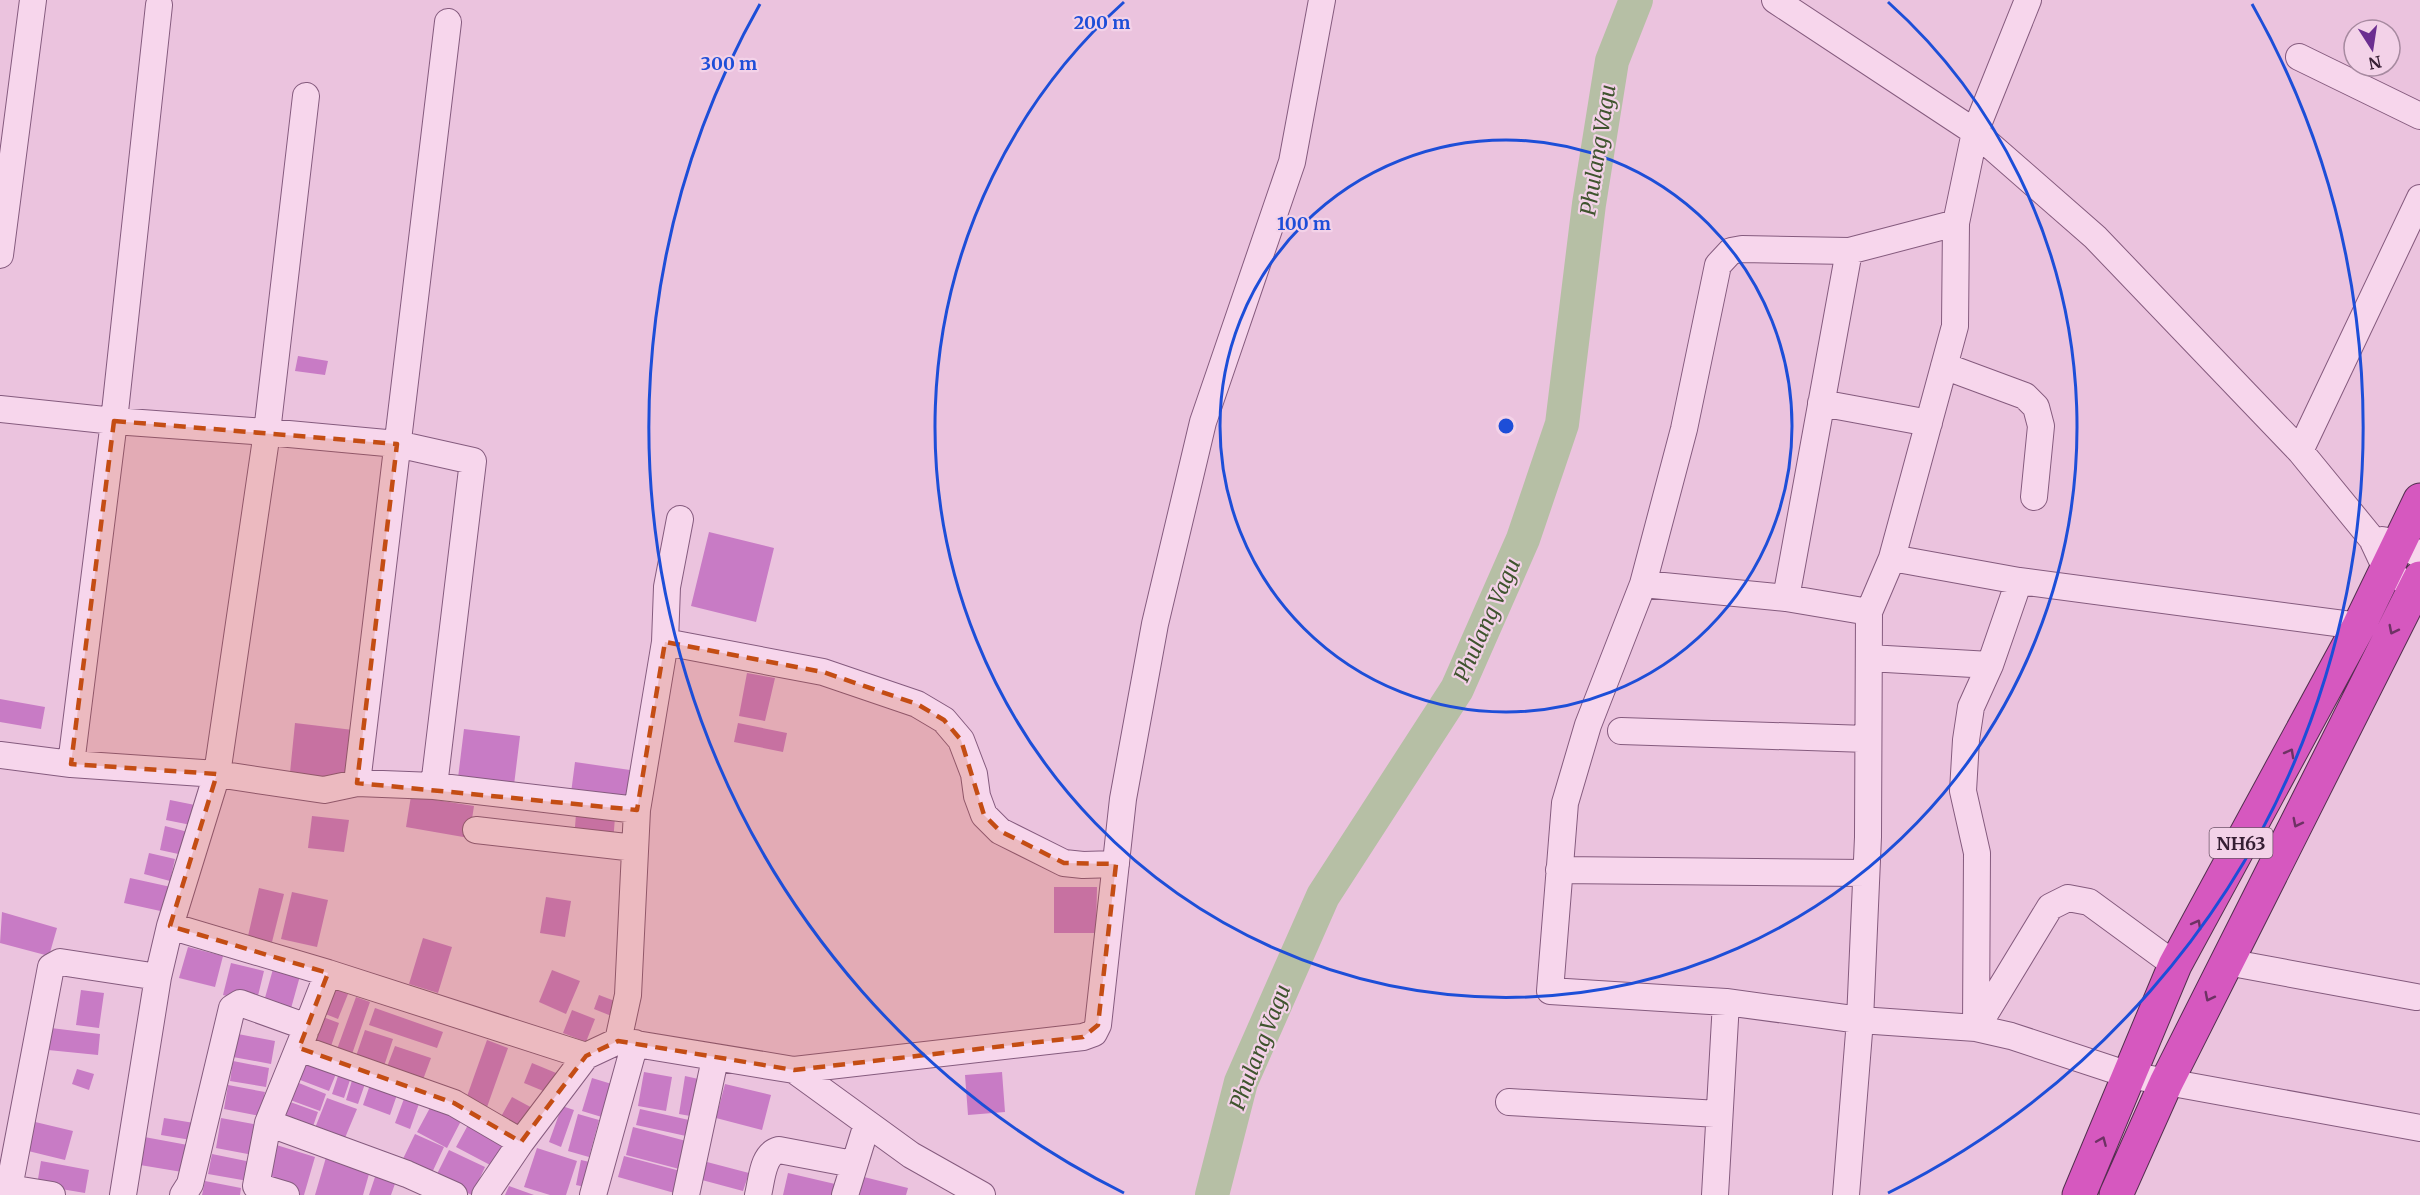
<svg xmlns="http://www.w3.org/2000/svg" width="2420" height="1195" viewBox="0 0 2420 1195" font-family="Merriweather,serif">
<style>
.lines{fill:none;stroke-linecap:round;stroke-linejoin:round}
.river{stroke:#b6bfa5;stroke-width:34}
.building{fill:#c87bc5}
.minor-casing{stroke:#855b7e;stroke-width:28}
.highway-casing{stroke:#532f4f;stroke-width:35}
.minor{stroke:#f7d6ec;stroke-width:26}
.highway{stroke:#d658bf;stroke-width:33}
.oneway{stroke:#6d3264}
.marked{fill:#c44d14;fill-opacity:0.2;stroke:#c44d14;stroke-width:4.5;stroke-dasharray:12 8;stroke-linejoin:round}
.ring{fill:none;stroke:#1d4ed8;stroke-width:3}
.labels{text-anchor:middle;dominant-baseline:central;stroke-width:4.5;stroke-linejoin:round;paint-order:stroke}
.shield{fill:#f3d2e8;stroke:#6e5469;stroke-width:1.5}
.shield-label{font-size:18px;font-weight:bold;fill:#351e33}
.water-label{font-size:21px;font-style:italic;fill:#3f542e;stroke:#f3d2e8}
.centre{fill:#1d4ed8;stroke:#f3d2e8;stroke-width:3}
.ring-label{font-size:18px;text-anchor:middle;font-weight:bold;fill:#1d4ed8;stroke:#f3d2e8;stroke-width:4.5;stroke-linejoin:round;paint-order:stroke}
</style>
<rect width="100%" height="100%" fill="#ebc3de"/>
<g class="lines">
<path class="river" d="M1212 1195 1241 1082 1323 896 1457 689 1523 539 1562 424 1589 204 1612 61 1636 0"/>
</g>
<path class="building" d="M298 356 328 361 325 375 295 371Z
M709 532 774 548 756 622 691 606Z
M747 673 775 678 765 721 739 716Z
M0 699 45 707 41 729 0 722Z
M295 723 353 730 348 779 290 773Z
M738 723 787 733 783 752 734 742Z
M464 729 520 736 514 785 458 778Z
M575 762 630 770 626 801 571 793Z
M411 796 474 806 469 838 406 827Z
M170 800 195 805 191 825 166 820Z
M576 814 615 817 613 843 574 840Z
M312 816 349 820 344 852 308 848Z
M165 826 188 832 183 855 160 850Z
M149 853 175 859 170 881 144 874Z
M130 878 171 887 165 912 124 903Z
M1054 887H1097L1096 933H1054Z
M259 888 284 894 272 942 248 936Z
M292 892 328 900 317 947 281 939Z
M546 897 571 901 565 937 540 933Z
M2 912 57 928 49 956 0 943Z
M423 938 452 947 438 993 409 984Z
M188 947 223 956 215 987 179 978Z
M231 963 264 971 256 1004 223 995Z
M273 969 300 976 290 1012 263 1005Z
M552 970 580 981 566 1014 539 1002Z
M333 988 348 994 338 1019 323 1013Z
M81 990 104 993 99 1028 76 1025Z
M599 995 620 1003 614 1017 594 1009Z
M356 997 370 1002 351 1057 336 1052Z
M375 1008 443 1032 437 1048 369 1025Z
M572 1010 595 1019 586 1042 563 1033Z
M323 1017 339 1023 330 1049 314 1043Z
M51 1028 100 1034 98 1055 48 1050Z
M365 1030 393 1039 383 1069 355 1059Z
M238 1034 275 1041 271 1064 233 1057Z
M487 1040 508 1048 486 1110 465 1102Z
M395 1046 431 1058 421 1085 385 1072Z
M304 1056 338 1069 329 1091 295 1078Z
M233 1061 269 1068 266 1087 230 1081Z
M532 1063 561 1075 553 1095 524 1083Z
M341 1067 353 1071 344 1098 332 1094Z
M77 1069 94 1074 89 1090 72 1084Z
M644 1072 672 1077 666 1111 638 1106Z
M1002 1072 1005 1112 968 1115 965 1075Z
M354 1074 367 1078 358 1104 346 1100Z
M685 1076 703 1080 696 1117 679 1114Z
M592 1078 615 1085 605 1118 582 1111Z
M289 1079 326 1094 320 1111 282 1097Z
M372 1079 399 1089 390 1115 363 1105Z
M725 1084 771 1095 762 1130 716 1118Z
M228 1085 265 1092 260 1116 224 1109Z
M405 1096 420 1101 410 1129 395 1123Z
M512 1097 536 1110 523 1135 498 1122Z
M327 1098 357 1109 342 1145 313 1133Z
M282 1099 318 1112 310 1135 274 1122Z
M432 1104 462 1119 447 1148 417 1132Z
M562 1106 574 1110 561 1147 549 1142Z
M640 1109 689 1120 686 1136 636 1125Z
M578 1114 599 1120 589 1157 568 1151Z
M164 1118 200 1124 197 1141 161 1135Z
M221 1118 258 1125 253 1155 216 1148Z
M31 1121 73 1131 65 1160 24 1150Z
M468 1125 504 1145 492 1166 456 1147Z
M633 1127 690 1142 683 1170 626 1155Z
M415 1134 444 1147 430 1177 401 1163Z
M139 1136 193 1146 188 1173 134 1164Z
M270 1143 315 1157 304 1195H292L257 1185Z
M537 1148 577 1161 566 1195H550L524 1187Z
M449 1150 485 1167 472 1195 435 1178Z
M212 1154 251 1162 248 1181 208 1174Z
M327 1154 371 1167 363 1195H315Z
M624 1156 684 1172 678 1194 618 1177Z
M581 1160 594 1163 589 1188 576 1185Z
M41 1161 89 1170 85 1193 37 1185Z
M707 1162 749 1173 743 1191 702 1180Z
M377 1171 397 1178 391 1195H369Z
M788 1173 835 1184 832 1195H783Z
M860 1176 908 1188 906 1195H855Z
M205 1181 241 1188 240 1195H202Z
M509 1186 534 1195H505Z"/>
<g class="lines">
<defs>
<path id="minor" d="M1775 0 1975 132 2095 237 2300 451 2372 539 2387 571 2396 577
M2028 0 1975 132 1956 223 1955 326 1892 558 2019 581 2359 626
M2299 57 2420 116
M306 96 267 432 217 774 170 926 328 973 586 1056 618 1041 794 1070 911 1155 982 1195
M0 255 33 0
M1944 366 2025 396 2036 407 2041 426 2034 497
M1821 403 1929 423
M0 409 114 421 267 432 397 444 473 461 434 786
M2300 451 2420 198
M2382 540 2400 543 2420 555
M1892 558 1869 612 1868 837 1860 1020 1976 1028 2011 1036 2129 1075 2420 1128
M1643 584 1786 598 1869 612
M1786 598 1849 251
M665 642 823 672 917 704 944 720 961 740 974 774 977 796 984 815 1000 831 1064 863 1083 865 1116 864
M1869 658 1990 665
M1621 731 1867 739
M0 755 71 764 217 774 324 790 357 783 434 786 637 810 628 995 618 1041
M71 764 114 421 159 5
M357 783 448 22
M637 810 665 642 667 587 680 519
M476 830 635 848
M1559 870 1866 873
M2227 962 2416 997
M1977 1027 2050 907 2068 898 2089 902 2175 965
M1976 1028 1977 853 1963 791 1966 740 1971 707 1990 665 2019 581
M299 1048 454 1103 521 1142
M794 1070 1083 1037 1094 1033 1098 1025 1123 799 1155 624 1203 422 1292 162 1322 0
M1509 1102 1719 1114
M268 1123 407 1174 454 1195
M9 1188 52 1195
M5 1195 9 1188 51 967 60 962 158 977
M123 1195 158 977 170 926
M183 1195 190 1184 232 1008 240 1003 307 1027 328 973
M286 1195 256 1186 268 1123 305 1032
M485 1195 521 1142 586 1056
M593 1195 635 1043
M686 1195 715 1059
M758 1195C762 1180 762 1154 779 1150L853 1164
M845 1195 867 1124
M1715 1195 1726 1002
M1846 1195 1860 1020 1726 1002 1550 991 1565 803 1588 725 1643 584 1684 429 1718 265 1731 251 1742 249 1849 251 1956 223"/>
<path id="highway" d="M2079 1195 2175 965 2359 626 2420 500
M2116 1195 2166 1083 2420 578"/>
</defs>
<use href="#minor" class="minor-casing"/>
<use href="#highway" class="highway-casing"/>
<use href="#minor" class="minor"/>
<use href="#highway" class="highway"/>
</g>
<defs><path id="oneway-chevron" d="M-2-3.5L2.5 0L-2 3.5" fill="none" stroke-width="1.6" stroke-linecap="round" stroke-linejoin="round" transform="scale(1.5)"/></defs>
<g class="oneway">
<use href="#oneway-chevron" transform="translate(2393 630) rotate(117)"/>
<use href="#oneway-chevron" transform="translate(2290 753) rotate(-61)"/>
<use href="#oneway-chevron" transform="translate(2297 823) rotate(117)"/>
<use href="#oneway-chevron" transform="translate(2197 924) rotate(-61)"/>
<use href="#oneway-chevron" transform="translate(2209 997) rotate(117)"/>
<use href="#oneway-chevron" transform="translate(2102 1141) rotate(-67)"/>
</g>
<path class="marked" d="M114 421 397 444 357 783 637 810 665 642 823 672 917 704 944 720 961 740 984 815 1000 831 1064 863 1116 864 1098 1025 1083 1037 794 1070 618 1041 586 1056 521 1142 454 1103 299 1048 328 973 170 926 217 774 71 764Z"/>
<g class="ring">
<circle cx="1506" cy="426" r="286"/>
<path d="M1888 2A571 571 0 1 1 1124 2"/>
<path d="M1124 1193A857 857 0 0 1 760 4M2252 4A857 857 0 0 1 1888 1193"/>
</g>
<g class="labels">
<rect class="shield" x="2209.5" y="828" width="63" height="30" rx="4.5"/>
<g class="shield-label">
<text x="2241" y="843">NH63</text>
</g>
<g class="water-label">
<text transform="translate(1598 150) rotate(-81)">Phulang Vagu</text>
<text transform="translate(1487 620) rotate(-66)">Phulang Vagu</text>
<text transform="translate(1260 1047) rotate(-69)">Phulang Vagu</text>
</g>
</g>
<circle cx="1506" cy="426" r="9" class="centre"/>
<g class="ring-label">
<text x="1102" y="29">200 m</text>
<text x="729" y="70">300 m</text>
<text x="1304" y="230">100 m</text>
</g>
<g transform="translate(2372 48) rotate(168)"><circle r="28" fill="#f3d2e8" stroke="#a78aa0" stroke-width="1.5"/>
<path d="M0-4.5L10 22L0 15L-10 22Z" fill="#6b2e90"/>
<text y="-9" font-size="16" font-weight="bold" text-anchor="middle" fill="#351e33">N</text>
</g>
</svg>
